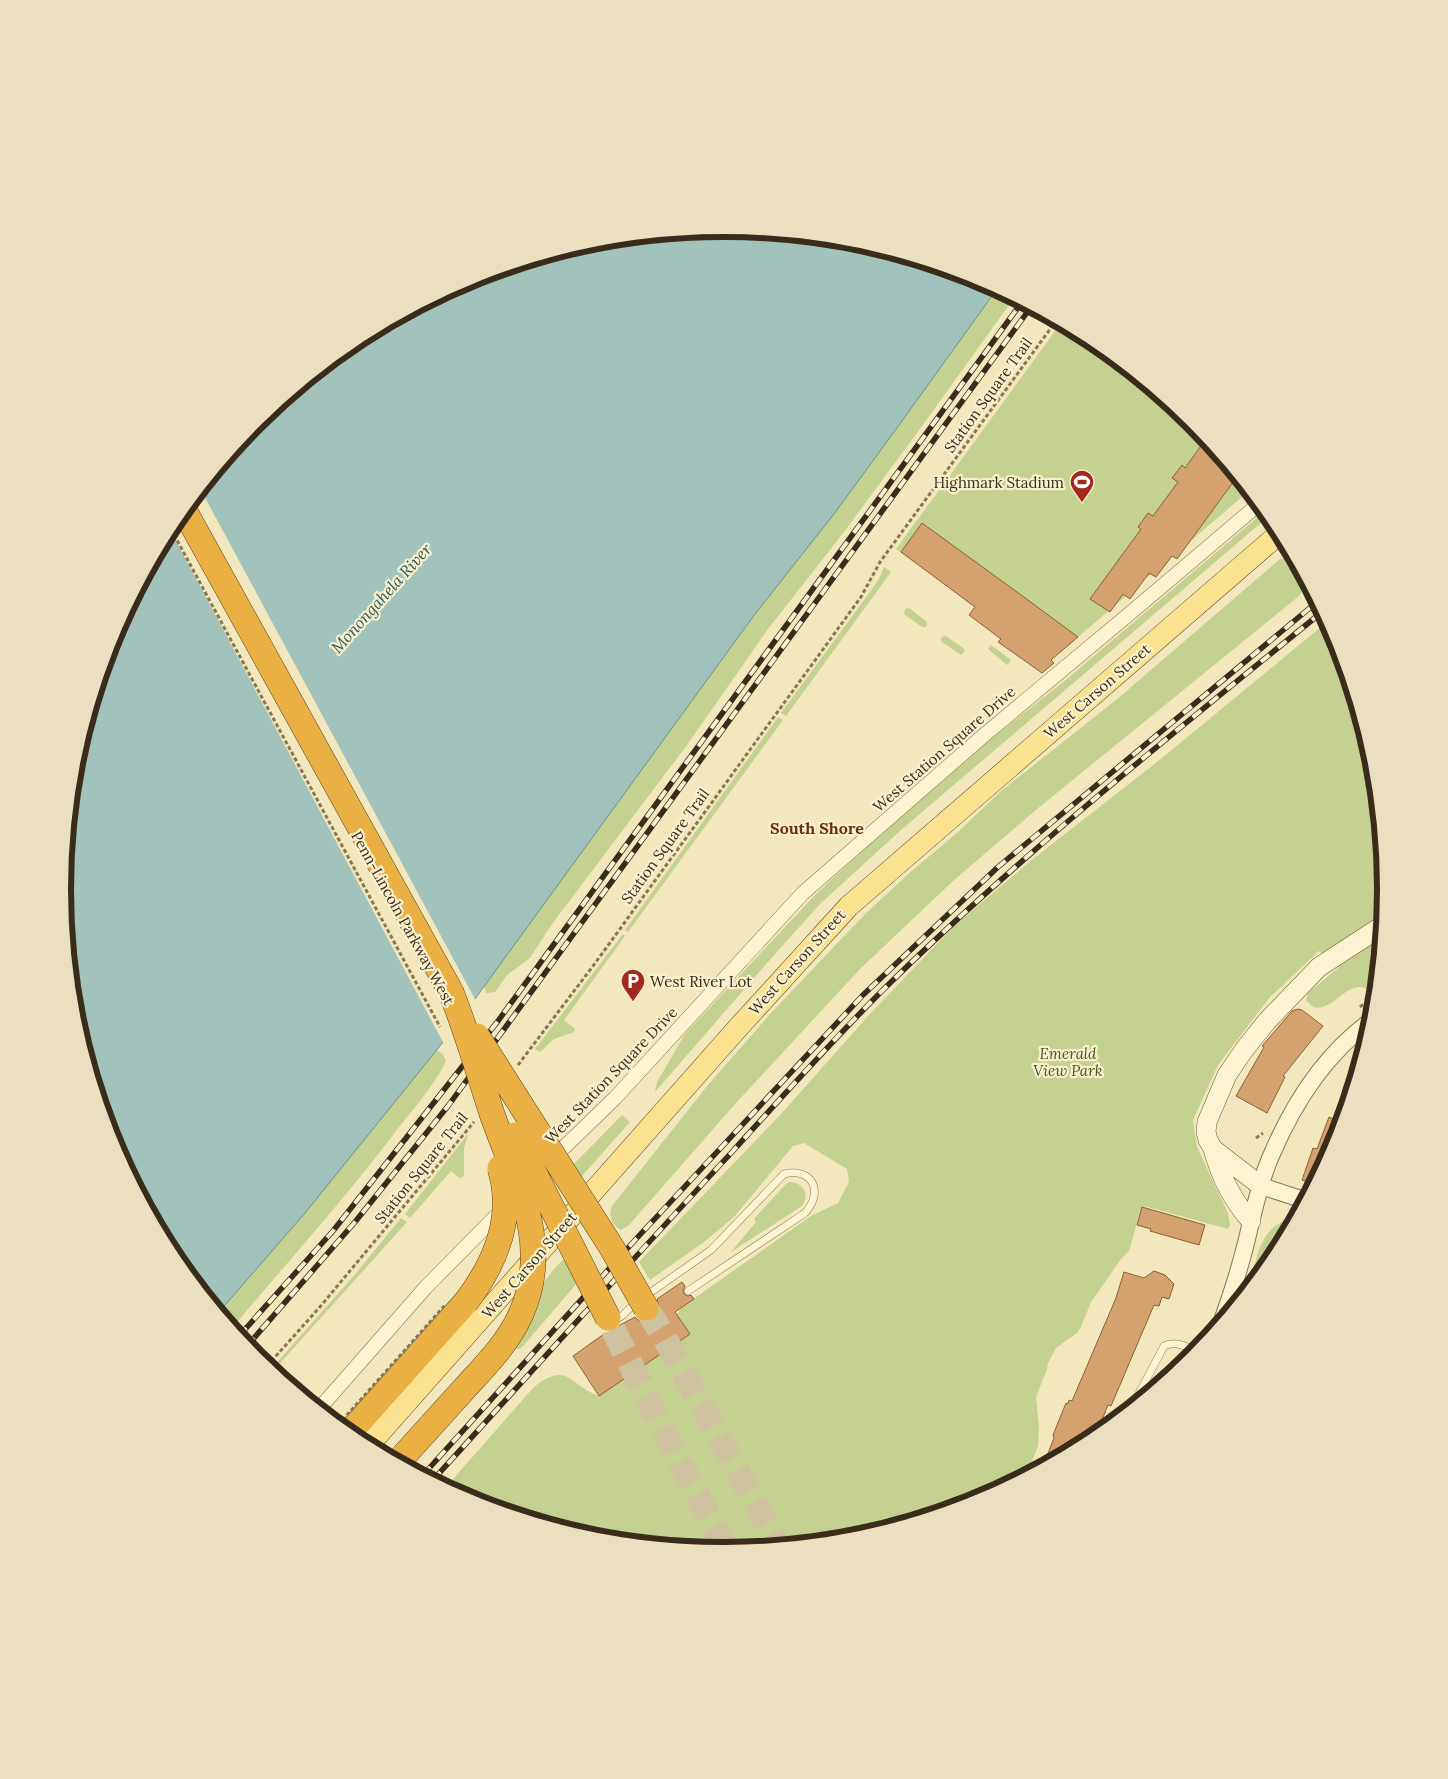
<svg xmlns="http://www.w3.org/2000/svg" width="1448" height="1779" viewBox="0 0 1448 1779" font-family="Lora,serif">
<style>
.green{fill:#c4d190}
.water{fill:#a1c3bc;stroke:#68928b}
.pier{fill:#f2e7bd}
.building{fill:#d4a26f;stroke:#8d6138}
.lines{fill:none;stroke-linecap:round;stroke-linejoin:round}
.motorway-tunnel{stroke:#cdc29d;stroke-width:25;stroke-dasharray:25 12;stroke-linecap:butt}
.service-casing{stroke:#8c7754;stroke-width:8}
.minor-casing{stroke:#8c7754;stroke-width:15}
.tertiary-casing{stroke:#8c7754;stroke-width:18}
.secondary-casing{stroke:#6d5738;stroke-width:20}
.primary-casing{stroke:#594429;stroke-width:22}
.motorway-casing{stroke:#594429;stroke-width:26}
.path{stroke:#8c7754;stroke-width:3;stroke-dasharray:4 2.5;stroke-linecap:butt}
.service{stroke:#fcf3d1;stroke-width:7}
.minor{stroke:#fcf3d1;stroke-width:14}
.tertiary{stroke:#fcf3d1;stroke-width:16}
.secondary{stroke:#fcf3d1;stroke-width:19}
.primary{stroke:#fae290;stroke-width:21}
.motorway{stroke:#ebb044;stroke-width:25}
.rail-casing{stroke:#3a2c1b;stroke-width:5.5}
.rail{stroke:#f9f0cd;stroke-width:4;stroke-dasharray:11;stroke-linecap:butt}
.motorway-bridge-casing{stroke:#594429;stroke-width:26;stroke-linecap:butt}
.path-bridge{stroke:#8c7754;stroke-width:3;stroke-dasharray:4 2.5;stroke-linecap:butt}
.motorway-bridge{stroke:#ebb044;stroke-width:25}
.labels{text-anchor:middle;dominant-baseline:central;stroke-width:4.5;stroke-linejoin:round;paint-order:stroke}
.street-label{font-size:15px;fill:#3a2c1b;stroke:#f9f0cd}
.poi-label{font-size:15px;fill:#3a2c1b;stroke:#f9f0cd;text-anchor:end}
.park-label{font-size:15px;font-style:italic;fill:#45581f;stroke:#f9f0cd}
.water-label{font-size:16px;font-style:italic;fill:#285a5b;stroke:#f9f0cd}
.neighbourhood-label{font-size:16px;font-weight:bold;fill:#6a2f16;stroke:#f9f0cd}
.rim{fill:none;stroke:#3a2c1b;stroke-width:6}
</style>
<rect width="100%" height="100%" fill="#f2e7bd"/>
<path class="green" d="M997 289 1014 298 925 422 844 532 768 629 687 745 552 924 530 958 507 975 495 992 486 993 484 986 755 614 834 514 894 432Z
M1061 323 1092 340 1192 422 1249 491 1051 660 1054 663 1042 673 998 642 1000 638 969 615 975 606 896 549Z
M1265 511 1269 516 901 830 820 904 767 963 655 1092 657 1082 685 1034 815 895 881 834 998 733 1062 683Z
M1292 556 1306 581 1305 587 1299 596 1037 809 953 881 860 969 736 1103 629 1225 621 1230C610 1224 609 1216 612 1206L708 1085 771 1013 866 913 914 869 958 832 1001 791 1116 700 1280 559Z
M884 567 891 572 786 716 781 713 872 589 879 579Z
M909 608 926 621 927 624 926 627H922L904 614 905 609Z
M1327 622 1335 637 1373 761 1385 890 1375 995C1372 992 1369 989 1365 988 1346 981 1332 1013 1313 1007L1306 1000 1308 993 1339 967 1319 951 1270 997 1218 1065 1193 1120 1197 1147 1228 1213 1230 1226 1228 1229 1144 1206 1141 1208 1129 1251 1121 1259 1091 1302 1081 1327 1077 1333 1056 1348 1048 1363 1047 1369 1036 1397 1039 1427 1038 1446 1027 1474 977 1501 853 1538 724 1551 595 1538 471 1501 446 1487 534 1387C569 1360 569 1386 599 1396L690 1334 677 1314 682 1307 811 1216 838 1203 849 1182 847 1169 804 1143 793 1146 734 1217 704 1242 650 1280 639 1262 782 1113 868 1016 954 926 1033 859 1162 758Z
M943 636H946L963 648 965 651 961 655 942 642 941 639Z
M991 645 1011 660 1007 665 988 649Z
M778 717 783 720 628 932 625 930Z
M623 934 625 936 564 1020 575 1029 574 1032 554 1039 540 1052 535 1049Z
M436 1050 443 1054 446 1061C433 1088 411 1111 393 1135 342 1202 286 1264 232 1328L219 1312 305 1213Z
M622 1115 630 1122 581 1177 573 1165Z
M468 1134 464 1148V1176L460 1178 451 1171 410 1218 405 1214Z
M790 1182C804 1183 810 1194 802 1206L731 1252 756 1222 754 1219 786 1184Z
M401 1218 407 1222 273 1371 271 1369 352 1278Z
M1283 1222H1293L1274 1257 1249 1287C1256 1265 1258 1231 1283 1222Z
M564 1259 577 1283 524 1345 519 1349 516 1348C528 1330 530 1309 540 1290 546 1278 554 1268 564 1259Z"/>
<path class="water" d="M724 228 853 241 977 278 997 289 894 432 834 514 755 614 448 1036 305 1213 219 1312 174 1257 113 1142 75 1018 63 890 75 760 113 636 174 522 256 422 357 339 471 278 595 241Z"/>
<path class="pier" d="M201 490 476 1001 444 1044 170 530 174 522Z"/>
<path class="building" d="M1206 439 1237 477 1177 559 1172 556 1156 577 1149 573 1130 599 1123 594 1110 612 1090 599 1141 529 1138 527 1148 513 1153 516 1178 482 1172 478 1182 465 1185 468Z
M922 523 1017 592 1078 637 1051 660 1054 663 1042 673 1011 651 998 642 1001 639 969 615 975 607 901 552Z
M1298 1009 1302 1010 1323 1026 1283 1076 1285 1077 1267 1113 1236 1096 1264 1047 1262 1046 1292 1011Z
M1329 1117 1341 1122 1335 1143 1313 1184 1302 1180 1313 1148 1317 1149Z
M1142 1207 1205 1225 1199 1245 1150 1231 1151 1229 1137 1225Z
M1154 1271 1165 1275 1174 1284 1169 1299 1162 1297 1159 1306 1154 1305 1111 1406 1108 1405 1095 1437 1043 1466 1054 1438 1053 1435 1066 1403 1068 1404 1069 1400 1072 1401 1116 1298 1124 1272 1144 1278Z
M682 1282 685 1286 683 1291 684 1294 688 1296 691 1295 694 1299 675 1312 690 1334 599 1396 573 1356 604 1334 615 1331 620 1325 635 1317 639 1321 645 1322 653 1320 659 1315 660 1309 657 1299Z"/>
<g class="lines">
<path class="motorway-tunnel" d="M646 1308 663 1335 779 1546
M613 1329 675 1454 728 1551"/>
<defs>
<path id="service" d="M613 1322 623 1315 634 1304 711 1250 784 1174C813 1167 824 1192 805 1213L688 1291
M1133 1405 1164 1346C1175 1340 1186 1347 1197 1351"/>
<path id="minor" d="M551 1160 615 1098 803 893 983 736 1128 615 1259 504
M319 1409 426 1287 503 1209"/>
<path id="tertiary" d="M1261 1186 1304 1200
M1222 1321C1233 1290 1243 1258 1250 1226 1256 1203 1261 1178 1271 1156 1293 1104 1326 1053 1372 1020"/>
<path id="secondary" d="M1213 1149C1220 1175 1233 1201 1251 1221
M1261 1186 1213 1149 1208 1140 1206 1132 1207 1122 1227 1075 1244 1050 1267 1021 1319 967 1382 926"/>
<path id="primary" d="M368 1446 736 1030 849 906 1280 533"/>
<path id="motorway" d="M184 510 451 992
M349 1433 466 1302"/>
</defs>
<use href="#service" class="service-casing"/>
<use href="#minor" class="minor-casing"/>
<use href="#tertiary" class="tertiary-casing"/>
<use href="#secondary" class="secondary-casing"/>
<use href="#primary" class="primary-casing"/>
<use href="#motorway" class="motorway-casing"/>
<path class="path" d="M1360 1007 1375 995
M518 1065 593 966 861 597 880 562 1056 321
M1256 1138 1263 1133
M267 1366 319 1308 474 1122"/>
<use href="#service" class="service"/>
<use href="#minor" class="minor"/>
<use href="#tertiary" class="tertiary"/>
<use href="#secondary" class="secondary"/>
<use href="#primary" class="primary"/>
<use href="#motorway" class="motorway"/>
<defs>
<path id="rail" d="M239 1336 333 1231 498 1021 1022 302
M247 1346 355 1222 448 1106 1031 307
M423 1475 636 1239 863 995 998 867 1317 602
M433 1480C532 1371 631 1261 732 1152 784 1095 835 1037 890 983 1026 850 1175 732 1322 612"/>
</defs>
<use href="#rail" class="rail-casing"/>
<use href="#rail" class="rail"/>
<defs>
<path id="motorway-bridge" d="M477 1036 612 1248 646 1308
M515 1135 608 1318
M466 1302C496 1262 515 1217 500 1168
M398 1462C420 1438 442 1413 464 1389 486 1365 508 1343 521 1314 553 1242 515 1180 492 1114 479 1074 467 1032 451 992"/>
</defs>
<use href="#motorway-bridge" class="motorway-bridge-casing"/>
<path class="path-bridge" d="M171 529 440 1027
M338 1425 446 1304"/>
<use href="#motorway-bridge" class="motorway-bridge"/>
</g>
<defs>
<symbol id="stadium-pin" viewBox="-11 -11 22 30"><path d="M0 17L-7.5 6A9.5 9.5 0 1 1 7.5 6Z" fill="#a1291e" stroke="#f9f0cd"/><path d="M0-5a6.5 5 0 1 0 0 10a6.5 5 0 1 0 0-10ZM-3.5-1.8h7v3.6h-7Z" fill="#fff"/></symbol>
<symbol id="parking-pin" viewBox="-11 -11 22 30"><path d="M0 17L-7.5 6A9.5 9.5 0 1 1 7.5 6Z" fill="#a1291e" stroke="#f9f0cd"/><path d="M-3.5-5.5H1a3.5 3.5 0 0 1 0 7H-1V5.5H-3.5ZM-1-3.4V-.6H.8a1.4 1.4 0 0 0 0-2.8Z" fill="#fff"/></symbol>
</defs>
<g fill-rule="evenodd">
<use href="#stadium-pin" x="1068" y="468" width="28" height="38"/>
<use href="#parking-pin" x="619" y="967" width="28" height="38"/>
</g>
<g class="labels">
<g class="street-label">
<text transform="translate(988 395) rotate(-54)">Station Square Trail</text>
<text transform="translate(1097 691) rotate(-41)">West Carson Street</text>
<text transform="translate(944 749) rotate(-41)">West Station Square Drive</text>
<text transform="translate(665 846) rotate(-54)">Station Square Trail</text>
<text transform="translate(403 918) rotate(61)">Penn-Lincoln Parkway West</text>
<text transform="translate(797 962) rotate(-48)">West Carson Street</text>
<text transform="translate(611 1075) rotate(-46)">West Station Square Drive</text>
<text transform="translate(421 1168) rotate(-51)">Station Square Trail</text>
<text transform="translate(529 1265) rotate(-49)">West Carson Street</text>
</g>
<g class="poi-label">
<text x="1064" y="482">Highmark Stadium</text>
<text x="650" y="981" text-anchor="start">West River Lot</text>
</g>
<g class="park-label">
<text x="1068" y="1053">Emerald<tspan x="1068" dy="17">View Park</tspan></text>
</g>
<g class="water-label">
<text transform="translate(381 598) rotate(-48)">Monongahela River</text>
</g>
<g class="neighbourhood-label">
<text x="817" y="828">South Shore</text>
</g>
</g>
<path d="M0 0H1448V1779H0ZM723 237H725A652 652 0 0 1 1377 889V890A652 652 0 0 1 725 1542H723A652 652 0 0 1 71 890V889A652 652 0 0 1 723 237Z" fill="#eae0bf" fill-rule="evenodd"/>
<path class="rim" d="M723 237H725A652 652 0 0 1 1377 889V890A652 652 0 0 1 725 1542H723A652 652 0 0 1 71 890V889A652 652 0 0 1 723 237Z"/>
</svg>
